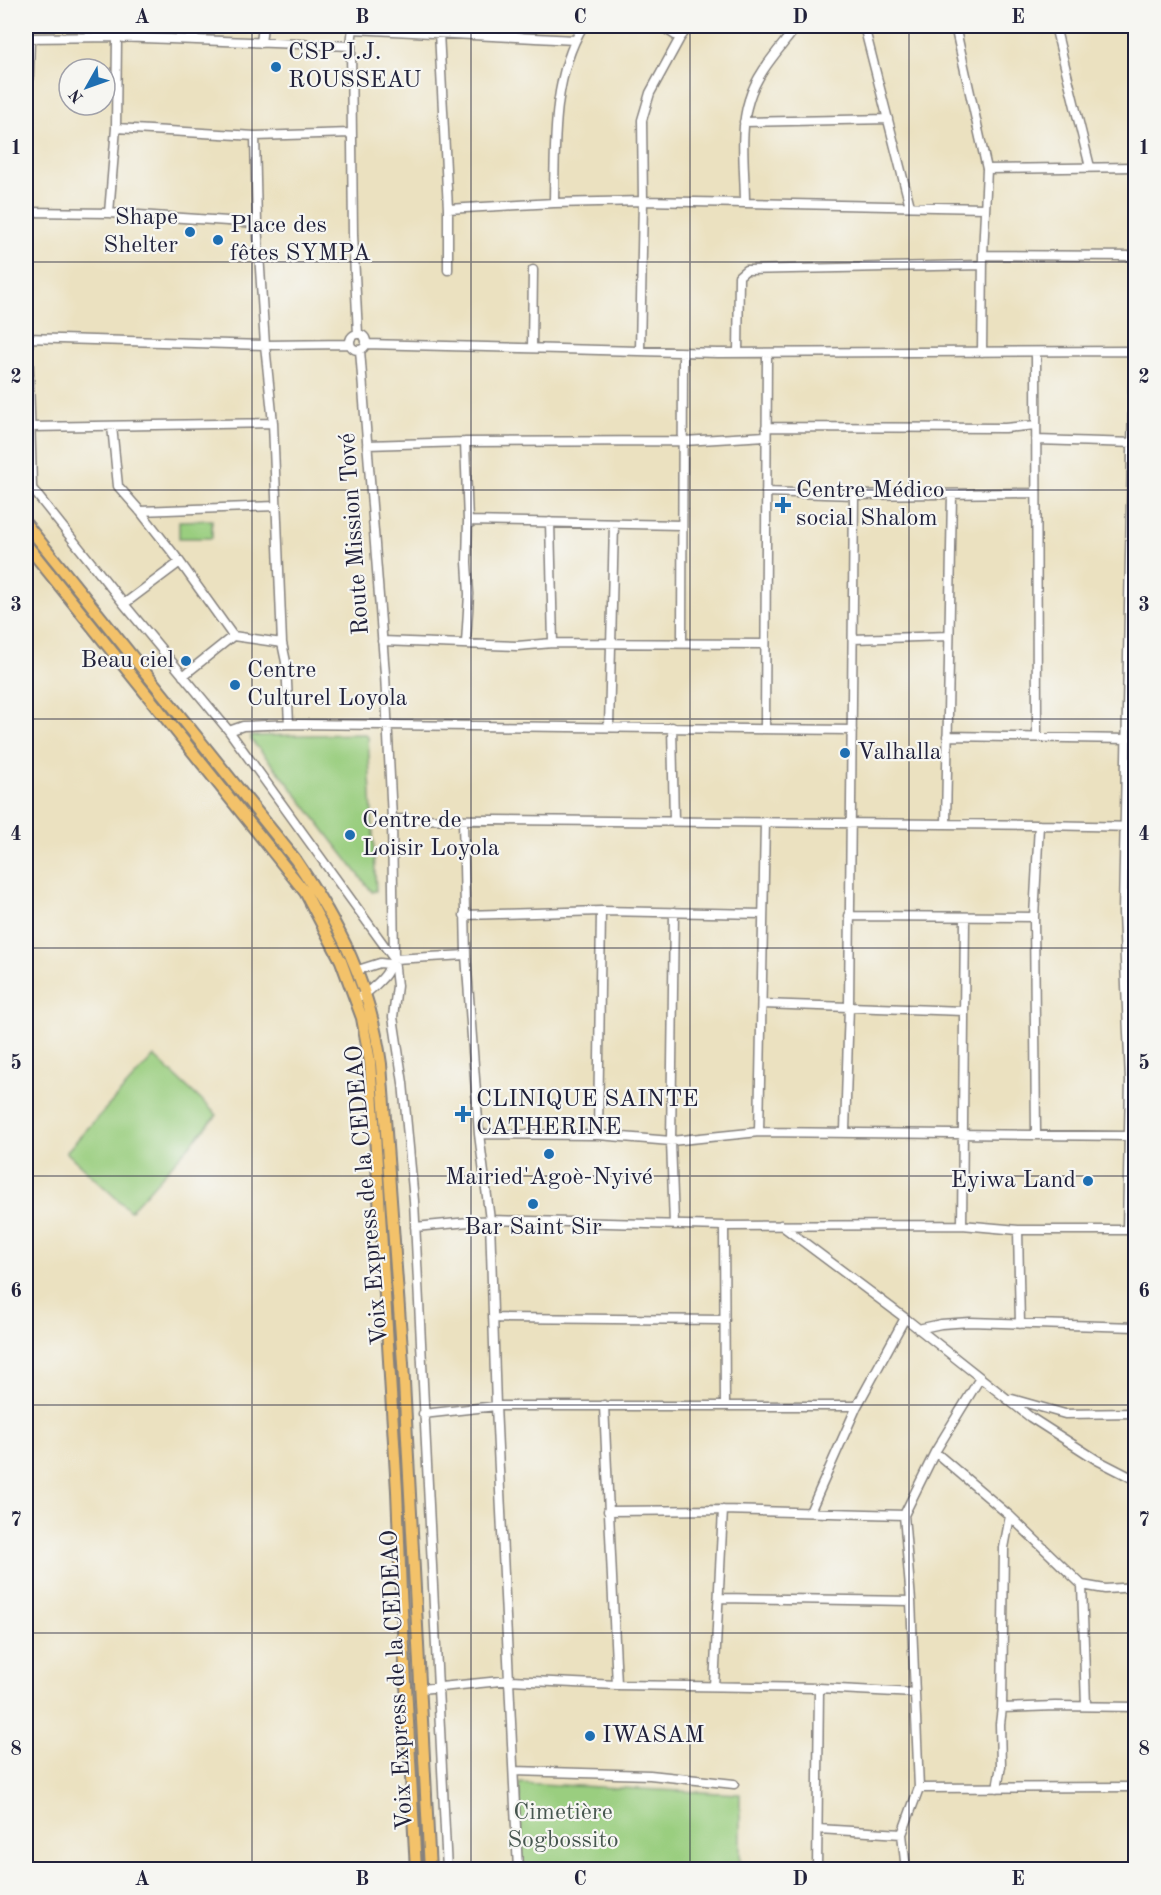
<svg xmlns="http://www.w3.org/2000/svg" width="1161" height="1895" viewBox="0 0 1161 1895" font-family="'Old Standard TT',serif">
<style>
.green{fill:#9ace7f;stroke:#5e785d;stroke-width:1.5}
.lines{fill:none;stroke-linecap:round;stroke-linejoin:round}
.minor-casing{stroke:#86827e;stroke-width:11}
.major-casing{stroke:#86827e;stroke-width:14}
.minor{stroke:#fff;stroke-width:8}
.major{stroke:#f3c26a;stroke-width:10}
.grid{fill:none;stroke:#22223b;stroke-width:1.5;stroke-opacity:0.55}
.poi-dot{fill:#1f6fb2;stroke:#f6f6f2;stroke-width:2}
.labels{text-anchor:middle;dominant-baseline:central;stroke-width:4.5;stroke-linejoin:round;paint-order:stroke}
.poi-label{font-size:24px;fill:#22223b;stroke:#f6f6f2;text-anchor:start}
.street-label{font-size:24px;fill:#22223b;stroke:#f6f6f2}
.park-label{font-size:24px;fill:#46564f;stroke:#f6f6f2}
.neatline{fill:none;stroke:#22223b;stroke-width:2}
.grid-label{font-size:20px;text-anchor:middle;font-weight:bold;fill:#22223b}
</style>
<rect width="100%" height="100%" fill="#f6f6f2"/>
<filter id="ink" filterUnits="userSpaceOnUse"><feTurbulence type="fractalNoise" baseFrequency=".0167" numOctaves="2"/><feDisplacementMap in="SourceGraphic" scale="12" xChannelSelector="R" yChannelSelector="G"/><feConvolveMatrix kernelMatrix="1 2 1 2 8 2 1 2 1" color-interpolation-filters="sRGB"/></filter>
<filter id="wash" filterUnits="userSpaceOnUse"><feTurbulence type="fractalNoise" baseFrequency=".008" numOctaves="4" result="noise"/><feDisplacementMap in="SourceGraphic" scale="24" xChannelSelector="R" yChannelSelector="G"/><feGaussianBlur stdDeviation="1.35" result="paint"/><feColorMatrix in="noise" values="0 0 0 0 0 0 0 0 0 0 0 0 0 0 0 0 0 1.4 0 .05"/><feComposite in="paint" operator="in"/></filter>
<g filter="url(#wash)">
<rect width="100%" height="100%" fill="#ebe1c0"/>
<path class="green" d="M212 520V538H179V521Z
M365 734 368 737 376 891 372 892 284 778 251 740V736Z
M154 1056 217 1115 130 1211 66 1152Z
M519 1783 740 1794V1869H522Z"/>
</g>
<g filter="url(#ink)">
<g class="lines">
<defs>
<path id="minor" d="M353 26 351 46 353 235 358 334
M661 26 680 38
M864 26 910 206
M955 26 987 169 983 255 982 352
M1055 26 1090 167
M353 29 575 40
M439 32 448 209V270
M26 38 117 37 351 46
M124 38 125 26
M261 43 263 26
M744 122 888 119
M116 128 255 136 351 133
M255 136 257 223 265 345 273 423 282 643 286 662 289 724
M26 159 30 39
M987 169 1136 167
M554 203C555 143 552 78 583 26
M745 203C745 171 739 130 749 100 757 72 780 49 797 26
M448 209 554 203 643 201 985 208
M26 212 109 213 257 223
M109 213 116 128 117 37
M983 255 1136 256
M26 326 28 338 32 487
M350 342a8 8 0 1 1 16 0a8 8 0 1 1-16 0Z
M26 338 265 345 350 344
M366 344 718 353 1136 351
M532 348 533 270
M360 350 385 674 392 819 394 959C389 964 390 966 387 972 384 978 367 994 361 996
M640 350 643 201 642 120 650 93 680 38 689 26
M1036 352 1037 737
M738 353 739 276 746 270 982 265
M112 426 118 486 140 511 180 562 233 636
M31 427 273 423
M766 427 1005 428 1036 425
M1036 440 1135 443
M465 442 468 521 681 525
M367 445 465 442 684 441 766 436
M26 481 124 604 229 731 394 959 397 986 393 1017 403 1083 414 1201 447 1870
M766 492 854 495 1036 493
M140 511 277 506
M550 522 553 643 765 644
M124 604 180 562
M853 639 949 636
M382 641 517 646 553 643
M466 643 469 594 467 562 468 521
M682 643 683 353
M183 676 233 636 282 643
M609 727 614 524
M672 727 674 821
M765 729 767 353
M229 731 243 726 294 724 852 730
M947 736 1127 739
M392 819 1039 825 1136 827
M463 820 466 955 479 1134 490 1220 496 1406 518 1870
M946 824 952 494
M1123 913 1136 914
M464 915 601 911 763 914
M849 916 1034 917
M394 959 466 955
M358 970 380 963 389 964
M762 1004 964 1011
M845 1131 849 1006 854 495
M759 1132 765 822
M479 1134 598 1135 671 1141 759 1132 1130 1136
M1036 1134 1034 917 1039 825
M598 1135 601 911
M674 1224 671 1141 674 912
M781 1225 905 1318 1030 1417 1097 1460 1136 1480
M962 1225 965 917
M724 1226 725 1405
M415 1227 490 1220 724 1226 962 1225 1018 1230H1136
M1127 1229 1130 1081 1123 913 1134 351
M1018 1230 1020 1324
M493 1318 725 1320
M918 1329 941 1324 970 1322 1136 1327
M1012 1399 1065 1414 1136 1413
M604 1405 617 1685
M423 1414 496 1406H857L905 1318
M935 1452 1010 1516 1082 1585 1105 1589 1136 1587
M608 1511 723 1510 904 1515
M810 1512 857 1406
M1082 1585 1086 1706
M719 1598 911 1601
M714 1686 723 1510
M421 1689 510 1680 617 1685 819 1688 915 1693
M1002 1708 1004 1548 1010 1516
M514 1771 650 1775 734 1784
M919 1788 1136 1787
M997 1788 1001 1766 1000 1724 1002 1708 1055 1706 1136 1707
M818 1829 902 1834
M817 1870 819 1688
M906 1870 902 1834 919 1788 911 1601 904 1515 935 1452 980 1378"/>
<path id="major" d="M26 524 295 859C340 925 370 984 381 1064L403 1363 430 1870
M26 544 305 892 341 961 362 1018 370 1062 377 1165 397 1491 401 1592 416 1870"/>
</defs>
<use href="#minor" class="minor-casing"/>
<use href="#major" class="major-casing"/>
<use href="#minor" class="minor"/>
<use href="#major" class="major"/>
</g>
</g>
<path class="grid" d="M252 26V1870M471 26V1870M690 26V1870M909 26V1870M26 262H1136M26 490H1136M26 719H1136M26 948H1136M26 1176H1136M26 1405H1136M26 1633H1136"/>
<g class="poi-dot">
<circle cx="276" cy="67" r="6"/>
<circle cx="190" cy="232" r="6"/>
<circle cx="218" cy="240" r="6"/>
<path d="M780 496h6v6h6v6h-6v6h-6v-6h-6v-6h6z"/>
<circle cx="186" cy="661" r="6"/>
<circle cx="235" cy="685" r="6"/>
<circle cx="845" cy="753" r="6"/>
<circle cx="350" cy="835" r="6"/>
<path d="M460 1105h6v6h6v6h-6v6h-6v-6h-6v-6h6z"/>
<circle cx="549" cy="1154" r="6"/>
<circle cx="1088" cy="1181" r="6"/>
<circle cx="533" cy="1204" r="6"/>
<circle cx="590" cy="1736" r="6"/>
</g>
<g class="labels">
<g class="poi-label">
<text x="288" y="53">CSP J.J.<tspan x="288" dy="28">ROUSSEAU</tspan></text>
<text x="178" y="218" text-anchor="end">Shape<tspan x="178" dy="28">Shelter</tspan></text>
<text x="230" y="226">Place des<tspan x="230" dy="28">fêtes SYMPA</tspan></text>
<text x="796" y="491">Centre Médico<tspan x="796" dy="28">social Shalom</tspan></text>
<text x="174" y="661" text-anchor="end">Beau ciel</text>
<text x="247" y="671">Centre<tspan x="247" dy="28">Culturel Loyola</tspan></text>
<text x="857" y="753">Valhalla</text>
<text x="362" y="821">Centre de<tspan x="362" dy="28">Loisir Loyola</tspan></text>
<text x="476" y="1100">CLINIQUE SAINTE<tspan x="476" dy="28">CATHERINE</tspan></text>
<text x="549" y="1178" text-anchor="middle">Mairied'Agoè-Nyivé</text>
<text x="1076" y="1181" text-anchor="end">Eyiwa Land</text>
<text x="533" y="1228" text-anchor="middle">Bar Saint Sir</text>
<text x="602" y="1736">IWASAM</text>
</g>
<g class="street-label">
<text transform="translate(355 534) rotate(-94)">Route Mission Tové</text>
<text transform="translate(368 1195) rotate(-95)">Voix Express de la CEDEAO</text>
<text transform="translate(398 1680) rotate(-93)">Voix Express de la CEDEAO</text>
</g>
<g class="park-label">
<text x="563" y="1813">Cimetière<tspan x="563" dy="28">Sogbossito</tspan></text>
</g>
</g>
<rect width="1161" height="1895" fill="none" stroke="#f6f6f2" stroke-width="66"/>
<g transform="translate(87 87) rotate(230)"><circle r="28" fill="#f6f6f2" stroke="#a1a1a9" stroke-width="1.5"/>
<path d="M0-4.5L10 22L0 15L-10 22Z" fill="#1f6fb2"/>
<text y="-9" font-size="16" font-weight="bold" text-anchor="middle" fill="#22223b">N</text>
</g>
<rect x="33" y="33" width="1095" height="1829" class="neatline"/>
<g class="grid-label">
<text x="142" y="23">A</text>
<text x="362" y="23">B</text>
<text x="580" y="23">C</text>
<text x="800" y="23">D</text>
<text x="1018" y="23">E</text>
<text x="16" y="154">1</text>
<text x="1144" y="154">1</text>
<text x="16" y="383">2</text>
<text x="1144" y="383">2</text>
<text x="16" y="611">3</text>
<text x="1144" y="611">3</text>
<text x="16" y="840">4</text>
<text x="1144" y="840">4</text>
<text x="16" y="1069">5</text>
<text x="1144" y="1069">5</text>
<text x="16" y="1297">6</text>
<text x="1144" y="1297">6</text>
<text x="16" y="1526">7</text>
<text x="1144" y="1526">7</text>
<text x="16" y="1755">8</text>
<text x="1144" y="1755">8</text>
<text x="142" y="1885">A</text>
<text x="362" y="1885">B</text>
<text x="580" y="1885">C</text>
<text x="800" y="1885">D</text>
<text x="1018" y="1885">E</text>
</g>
</svg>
